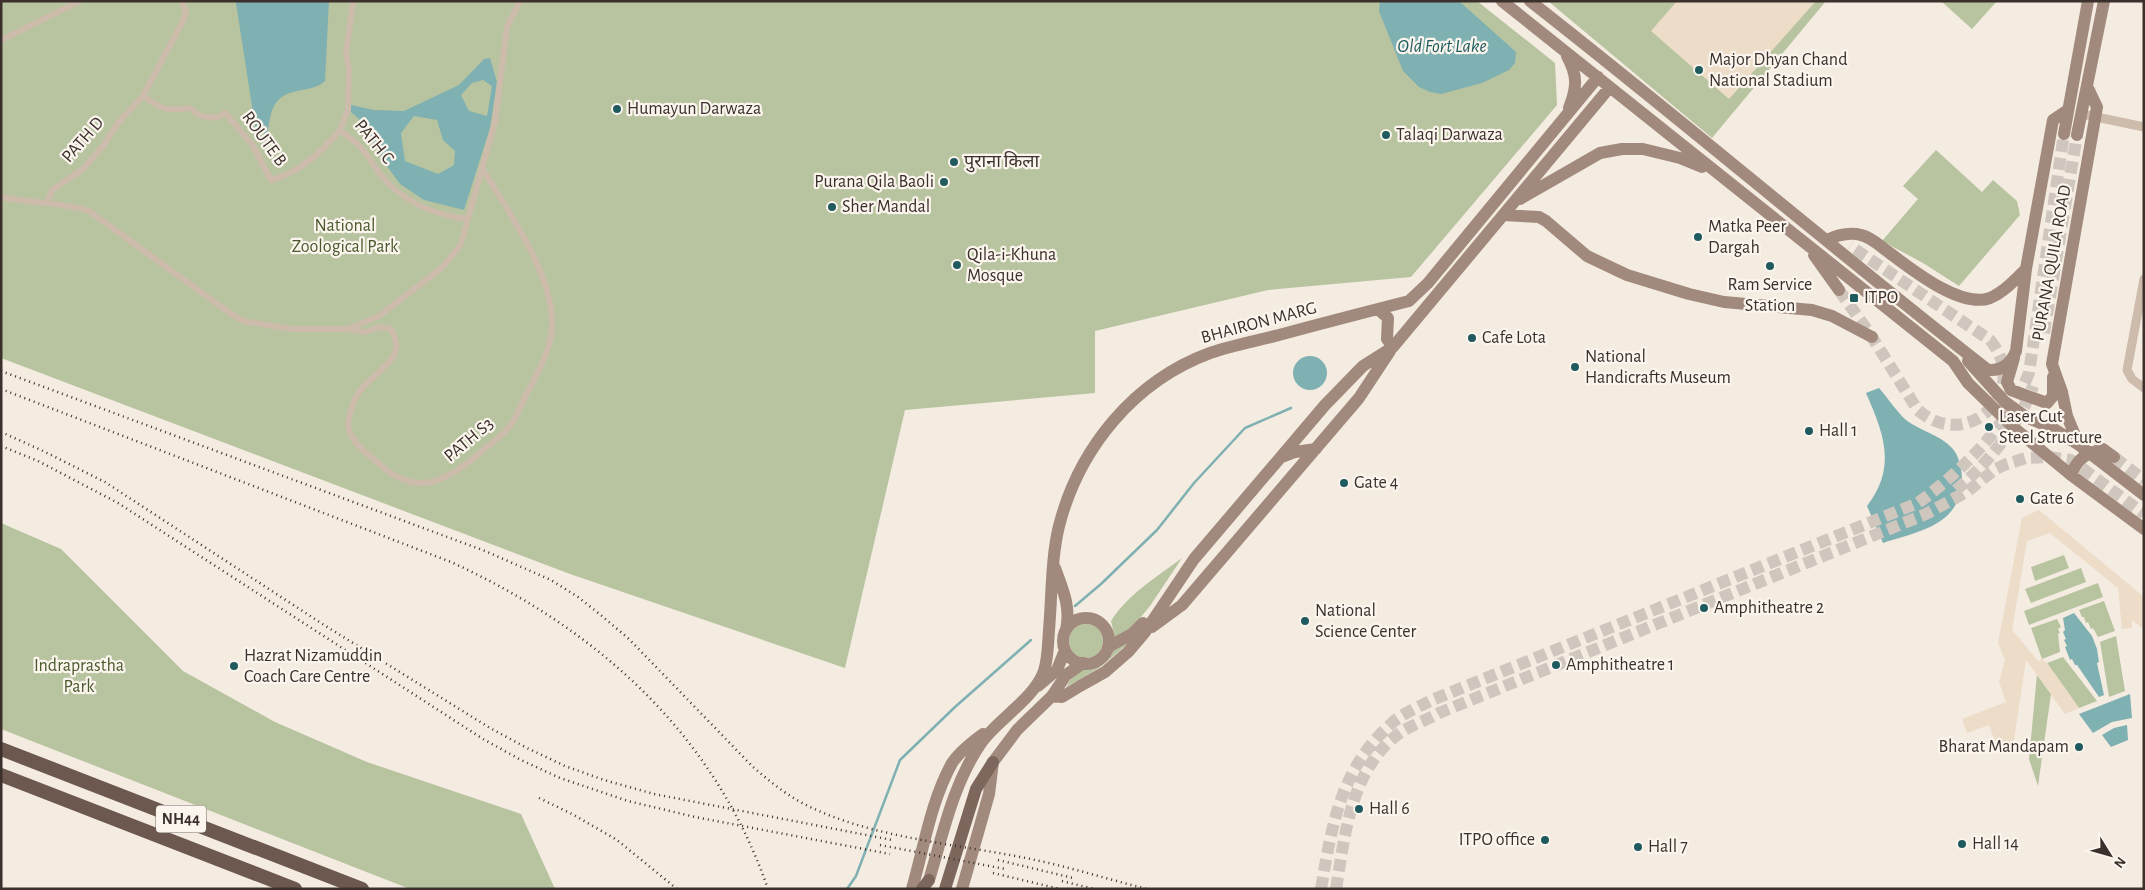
<svg xmlns="http://www.w3.org/2000/svg" width="2145" height="890" viewBox="0 0 2145 890" font-family="'Alegreya Sans','Noto Sans Devanagari',sans-serif">
<style>
.green{fill:#b8c4a0}
.plaza{fill:#ecdcc8}
.water{fill:#7fb0b2;fill-rule:evenodd}
.lines{fill:none;stroke-linecap:round;stroke-linejoin:round}
.stream{stroke:#7fb0b2;stroke-width:2.5}
.secondary-tunnel{stroke:#cfc6bd;stroke-width:12;stroke-dasharray:12 6;stroke-linecap:butt}
.pedestrian{stroke:#cdbbac;stroke-width:6}
.minor{stroke:#cdbbac;stroke-width:9}
.secondary{stroke:#a18a7d;stroke-width:12}
.primary{stroke:#7d675c;stroke-width:12}
.trunk{stroke:#6c584f;stroke-width:14}
.rail{stroke:#3b302b;stroke-width:2.5;stroke-dasharray:1 4;stroke-linecap:butt}
.poi-dot{fill:#1f5a5e;stroke:#fbf5ee;stroke-width:2}
.labels{text-anchor:middle;dominant-baseline:central;stroke-width:4.5;stroke-linejoin:round;paint-order:stroke}
.shield{fill:#fbf5ee;stroke:#756b66;stroke-width:1}
.shield-label{font-size:16px;font-weight:bold;fill:#3b302b}
.poi-label{font-size:18px;fill:#3b302b;stroke:#fbf5ee;text-anchor:start}
.street-label{font-size:18px;fill:#3b302b;stroke:#fbf5ee}
.park-label{font-size:18px;fill:#4a5a2e;stroke:#fbf5ee}
.water-label{font-size:19px;font-style:italic;fill:#1f5a5e;stroke:#fbf5ee}
</style>
<rect width="100%" height="100%" fill="#f4ebe1"/>
<path class="green" d="M1 1H1477L1555 63 1557 105 1411 277 1268 290 1095 331V393L905 410 845 668 570 574 1 358Z
M1548 1H1826L1712 138Z
M1941 1H1997L1972 29Z
M1936 150 1982 192 1993 180 2017 201 2020 215 1959 286 1923 263 1882 241 1918 199 1903 186Z
M1 523 61 549 183 671 275 722 367 762 521 814 555 889H410L1 729Z
M2064 555 2069 568 2035 581 2031 567Z
M1182 558 1150 606 1129 631 1115 638 1111 621C1128 594 1157 577 1182 558Z
M2081 568 2086 582 2031 603 2025 589Z
M2098 583 2103 597 2029 625 2024 611Z
M2104 601 2115 631 2098 637 2093 628 2091 629 2088 622 2086 623 2084 617H2082L2079 610Z
M2057 619 2061 627 2058 629 2060 633 2058 634 2060 652 2042 659 2031 628Z
M1069 641a17 17 0 1 1 34 0a17 17 0 1 1-34 0Z
M2116 636 2125 691 2109 697 2100 642Z
M1130 642 1099 668 1066 687 1072 677 1087 667 1098 666 1107 658 1112 649Z
M2063 657 2097 701 2079 708 2047 663Z
M2037 674 2051 694 2038 786 2029 759Z"/>
<path class="plaza" d="M1677 1H1816L1729 99 1651 31Z
M2039 510 2144 597V629L2132 620V628L2122 629 2118 588 2050 533 2027 541 2012 630 2038 661 2042 659 2047 663 2079 708 2065 714 2026 660 2014 740 1997 747 1989 725 1967 733 1962 719 2006 702 1999 682 2005 660 1998 643 2022 518Z"/>
<path class="water" d="M234 1H329L325 81C311 94 288 86 276 103 270 110 269 126 267 134L256 132 236 3Z
M1380 1H1459L1516 52 1515 63 1509 70 1482 83 1441 94 1430 92 1419 87 1403 71 1379 11Z
M490 58 497 82 490 128 464 210 424 200 400 184 386 165 360 120 350 111 351 105 374 110 404 111 459 85 484 59ZM483 80 492 86 487 116 469 111 461 95 472 83ZM414 116 437 120 443 140 455 151 454 165 438 174 405 161 401 133Z
M1293 373a17 17 0 1 1 34 0a17 17 0 1 1-34 0Z
M1879 388C1888 398 1896 411 1906 420 1920 431 1939 434 1952 448 1959 455 1962 470 1962 480 1960 526 1919 531 1883 543L1867 506C1897 467 1884 434 1866 393Z
M2074 613 2092 636 2097 649 2099 662 2097 663 2104 695 2099 697 2077 665H2075L2072 659 2070 660 2065 647 2067 646 2064 640 2066 639 2063 632 2065 630 2063 618Z
M2130 694 2132 718 2112 722 2093 733 2079 714Z
M2127 725 2128 740 2111 747 2102 735 2114 728Z"/>
<g class="lines">
<path class="stream" d="M1075 606 1101 584 1157 530 1194 483 1245 428 1291 408
M847 889 856 876 900 760 955 707 1031 640"/>
<path class="secondary-tunnel" d="M1839 290 1872 337 1917 409C1966 455 2033 391 1990 340L1850 246
M2044 333 2077 135
M2114 457 2144 480
M1956 490C1988 463 2019 426 2033 386
M1321 889C1332 825 1340 769 1392 723 1403 713 1419 707 1432 700L1918 503C1964 469 2007 427 2029 373L2064 134
M1336 889C1345 834 1351 767 1401 732 1412 725 1427 720 1439 713L1926 514 1968 491 1994 470 2004 465 2026 458 2049 457 2071 460 2144 514"/>
<path class="pedestrian" d="M181 1 186 11 184 19 143 96C162 110 167 111 190 108 199 118 214 121 225 113L252 144 271 180C299 173 322 152 340 130
M353 1 346 55 349 70 348 110 340 130C345 134 350 138 355 142 366 151 373 165 381 175 402 202 435 215 468 219
M1 40 80 1
M1 197C31 203 60 202 89 211L227 311 243 321 291 329H348L379 316 443 267 461 244 495 122 507 27 520 1
M47 203 52 190 83 169 103 146 118 123 143 96
M348 329 365 332 380 327 391 329C394 335 398 344 396 350 393 364 368 379 359 392 355 398 352 406 350 413 348 420 347 428 351 435 356 446 368 454 377 462 416 499 447 482 482 451 493 442 504 435 512 423 519 412 523 400 529 389 540 369 553 344 552 322 552 273 507 209 482 168"/>
<path class="minor" d="M2082 114 2144 127
M2144 279 2127 370 2132 379 2144 388"/>
<path class="secondary" d="M1502 1 1953 361 1968 383 2013 427 2071 475 2144 529
M1530 1C1685 122 1834 250 1988 370 2002 371 2011 364 2016 351L2026 269
M1567 56C1578 76 1577 87 1569 108
M2064 134 2088 1
M2077 135 2104 1
M1520 199 1600 153 1622 149H1643L1680 158 1702 167
M1503 215 1539 217 1546 221 1587 256 1627 275 1689 294 1724 302 1812 310 1832 316 1872 337
M1828 240C1836 235 1851 232 1861 235 1871 237 1880 246 1887 251 1910 268 1960 309 1990 298 2004 292 2015 280 2026 269L2053 120 2068 110
M1814 255 1839 290
M1378 309 1388 318 1387 339 1393 347
M2014 358 2007 382 2011 390 2047 403 2053 396V377
M1968 361 2005 402 2026 417 2054 429 2079 445 2144 495
M2079 445 2067 416 2062 392 2052 364 2097 107 2087 86
M1282 457 1295 452 1316 449
M2071 475C2077 459 2086 453 2103 449L2114 457
M1055 568C1063 590 1071 607 1066 630
M1063 641a23 23 0 1 1 46 0a23 23 0 1 1-46 0Z
M1152 627 1182 605 1359 398 1390 351
M1108 647 1132 634 1143 623
M1038 686 1057 670 1065 650
M1052 696 1062 697 1080 686 1105 672 1128 652 1145 632 1194 559 1325 405 1363 366 1393 347 1610 87
M929 880C943 834 953 784 981 743 998 719 1034 699 1044 671 1048 658 1048 644 1049 630 1052 595 1051 559 1059 526 1079 448 1134 381 1210 353 1233 345 1256 341 1279 335 1323 323 1366 312 1409 301L1428 283 1598 77
M912 889C924 847 931 801 952 763 960 751 972 742 983 734
M962 889 989 794 993 762 1017 730 1052 696 1066 675 1083 663"/>
<path class="primary" d="M922 889 929 880
M945 889 976 789 993 762"/>
<path class="trunk" d="M1 749 362 889
M1 775 295 889"/>
<path class="rail" d="M1 371 485 551 551 580 578 597 602 616 629 639 752 766C768 780 785 794 804 804 875 840 963 844 1040 861 1076 869 1111 880 1147 889
M1 389 451 562C597 629 714 733 768 889
M1 432 41 450 105 482 324 625 490 728 527 748 565 766 604 780 654 794 892 840
M1 446 38 461 118 503 483 739 521 760 560 778 628 801 695 817 890 854
M539 798 574 815 617 840 677 889
M880 845 1005 869
M998 860 1073 878
M993 873 1060 889
M1062 881 1094 889"/>
</g>
<g class="poi-dot">
<circle cx="1699" cy="70" r="5"/>
<circle cx="617" cy="109" r="5"/>
<circle cx="1386" cy="135" r="5"/>
<circle cx="954" cy="162" r="5"/>
<circle cx="944" cy="182" r="5"/>
<circle cx="832" cy="207" r="5"/>
<circle cx="1698" cy="237" r="5"/>
<circle cx="957" cy="265" r="5"/>
<circle cx="1770" cy="266" r="5"/>
<rect x="1849" y="293" width="10" height="10" rx="2.5"/>
<circle cx="1472" cy="338" r="5"/>
<circle cx="1575" cy="367" r="5"/>
<circle cx="1989" cy="427" r="5"/>
<circle cx="1809" cy="431" r="5"/>
<circle cx="1344" cy="483" r="5"/>
<circle cx="2020" cy="499" r="5"/>
<circle cx="1704" cy="608" r="5"/>
<circle cx="1305" cy="621" r="5"/>
<circle cx="1556" cy="665" r="5"/>
<circle cx="234" cy="666" r="5"/>
<circle cx="2079" cy="747" r="5"/>
<circle cx="1359" cy="809" r="5"/>
<circle cx="1545" cy="840" r="5"/>
<circle cx="1962" cy="844" r="5"/>
<circle cx="1638" cy="847" r="5"/>
</g>
<g class="labels">
<rect class="shield" x="156" y="805.5" width="50" height="27" rx="4"/>
<g class="shield-label">
<text x="181" y="819">NH44</text>
</g>
<g class="poi-label">
<text x="1709" y="60">Major Dhyan Chand<tspan x="1709" dy="21">National Stadium</tspan></text>
<text x="627" y="109">Humayun Darwaza</text>
<text x="1396" y="135">Talaqi Darwaza</text>
<text x="964" y="162">पुराना किला</text>
<text x="934" y="182" text-anchor="end">Purana Qila Baoli</text>
<text x="842" y="207">Sher Mandal</text>
<text x="1708" y="227">Matka Peer<tspan x="1708" dy="21">Dargah</tspan></text>
<text x="967" y="255">Qila-i-Khuna<tspan x="967" dy="21">Mosque</tspan></text>
<text x="1770" y="285" text-anchor="middle">Ram Service<tspan x="1770" dy="21">Station</tspan></text>
<text x="1864" y="298">ITPO</text>
<text x="1482" y="338">Cafe Lota</text>
<text x="1585" y="357">National<tspan x="1585" dy="21">Handicrafts Museum</tspan></text>
<text x="1999" y="417">Laser Cut<tspan x="1999" dy="21">Steel Structure</tspan></text>
<text x="1819" y="431">Hall 1</text>
<text x="1354" y="483">Gate 4</text>
<text x="2030" y="499">Gate 6</text>
<text x="1714" y="608">Amphitheatre 2</text>
<text x="1315" y="611">National<tspan x="1315" dy="21">Science Center</tspan></text>
<text x="244" y="656">Hazrat Nizamuddin<tspan x="244" dy="21">Coach Care Centre</tspan></text>
<text x="1566" y="665">Amphitheatre 1</text>
<text x="2069" y="747" text-anchor="end">Bharat Mandapam</text>
<text x="1369" y="809">Hall 6</text>
<text x="1535" y="840" text-anchor="end">ITPO office</text>
<text x="1972" y="844">Hall 14</text>
<text x="1648" y="847">Hall 7</text>
</g>
<g class="street-label">
<text transform="translate(264 139) rotate(54)">ROUTE B</text>
<text transform="translate(83 140) rotate(-49)">PATH D</text>
<text transform="translate(374 142) rotate(51)">PATH C</text>
<text transform="translate(2052 263) rotate(-80)">PURANA QUILA ROAD</text>
<text transform="translate(1259 323) rotate(-15)">BHAIRON MARG</text>
<text transform="translate(469 440) rotate(-40)">PATH S3</text>
</g>
<g class="park-label">
<text x="345" y="226">National<tspan x="345" dy="21">Zoological Park</tspan></text>
<text x="79" y="666">Indraprastha<tspan x="79" dy="21">Park</tspan></text>
</g>
<g class="water-label">
<text x="1442" y="46">Old Fort Lake</text>
</g>
</g>
<rect width="2145" height="890" fill="none" stroke="#3b302b" stroke-width="5"/>
<g transform="translate(2110 855) rotate(127)" stroke="#fbf5ee" stroke-width="4" paint-order="stroke">
<path d="M0-4L9 19L0 12L-9 19Z" fill="#3b302b"/>
<text y="-8" font-size="14" font-weight="bold" text-anchor="middle" fill="#3b302b">N</text>
</g>
</svg>
